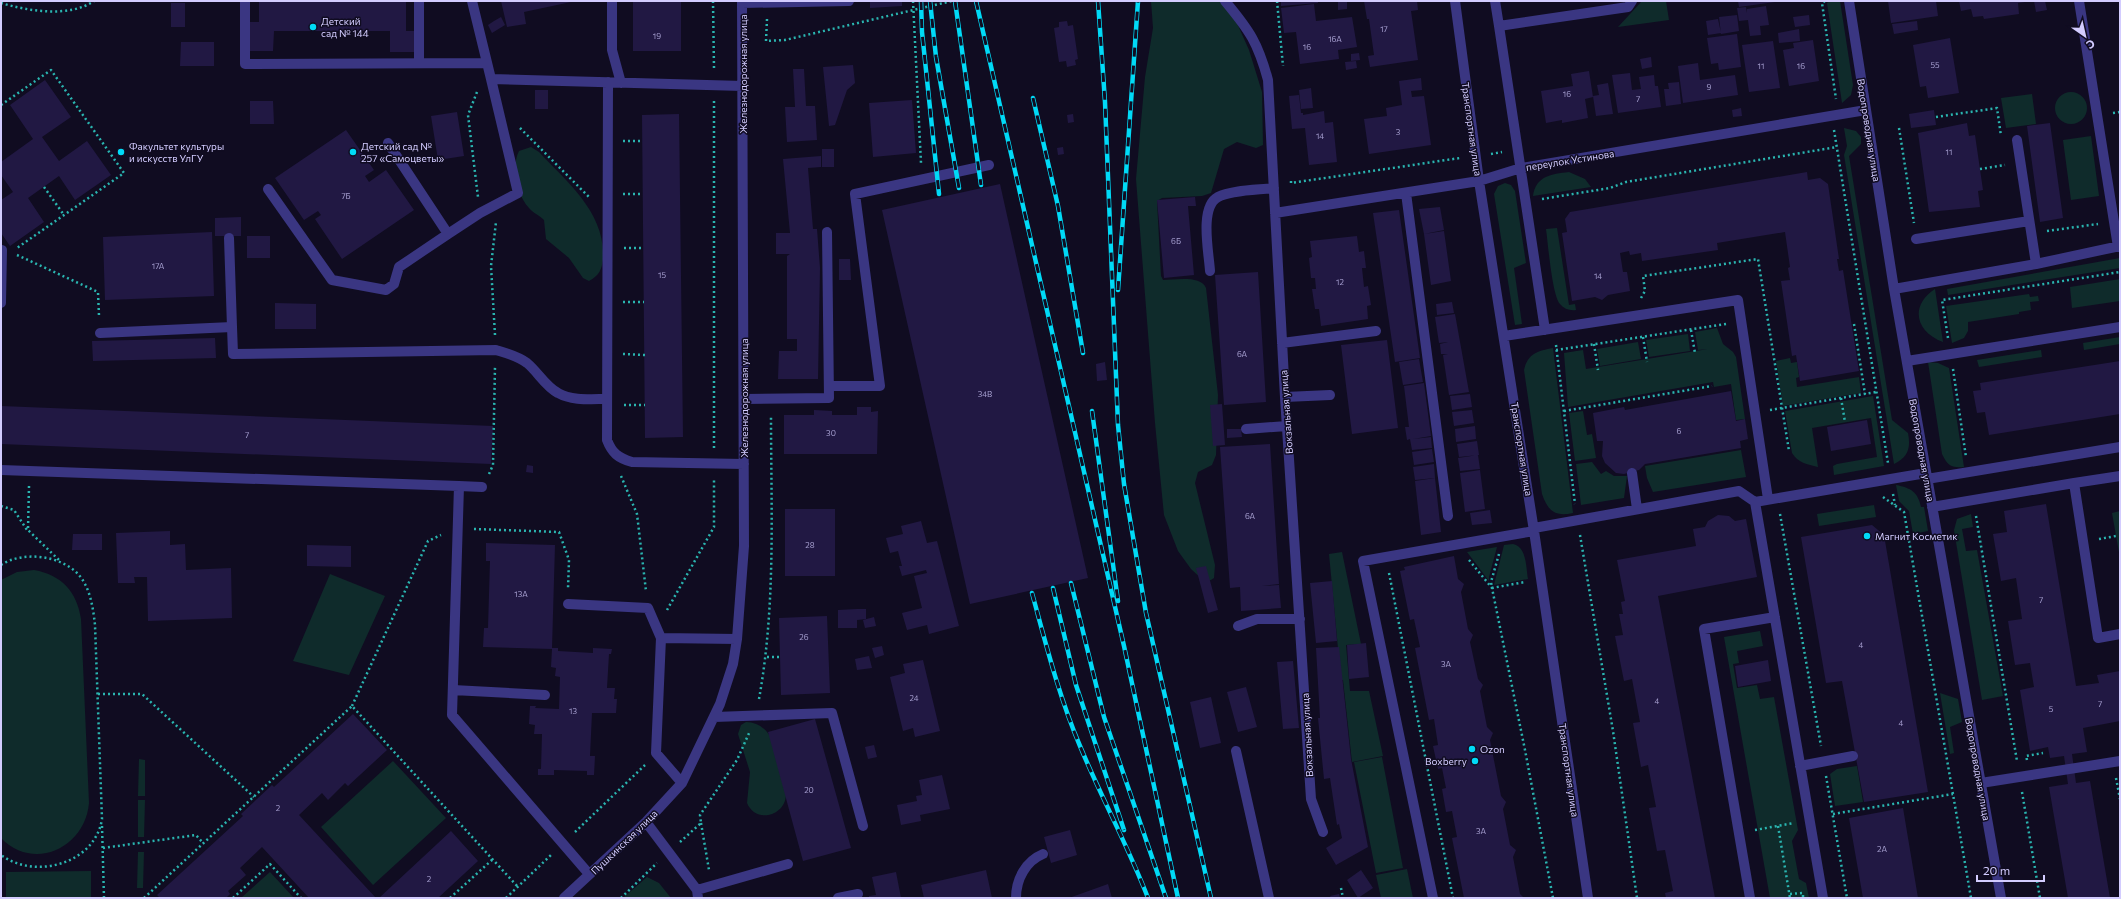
<svg xmlns="http://www.w3.org/2000/svg" width="2121" height="899" viewBox="0 0 2121 899" font-family="Commissioner,sans-serif">
<style>
.green{fill:#0f2b2b}
.building{fill:#211843}
.lines{fill:none;stroke-linecap:round;stroke-linejoin:round}
.path{stroke:#2ab5b0;stroke-width:2.5;stroke-dasharray:2 3;stroke-linecap:butt}
.minor{stroke:#3a3682;stroke-width:10}
.rail-casing{stroke:#00daf7;stroke-width:4.5}
.rail{stroke:#100c21;stroke-width:3;stroke-dasharray:9;stroke-linecap:butt}
.poi-dot{fill:#00daf7;stroke:#100c21;stroke-width:1.5}
.labels{text-anchor:middle;dominant-baseline:central;stroke-width:3;stroke-linejoin:round;paint-order:stroke}
.number-label{font-size:8px;fill:#a69fd0}
.poi-label{font-size:10px;fill:#d3ccff;stroke:#100c21;text-anchor:start}
.street-label{font-size:10px;fill:#d3ccff;stroke:#100c21}
</style>
<rect width="100%" height="100%" fill="#100c21"/>
<path class="green" d="M1151 1H1221L1228 3 1249 50 1262 92 1263 145 1256 148 1237 142 1224 149 1211 193 1202 196 1162 198 1157 201 1161 276 1163 280C1175 280 1201 275 1206 288L1218 395 1216 455 1212 465 1198 472 1195 483 1215 565 1214 578 1206 583 1191 569 1178 551 1164 515 1155 423 1136 179 1145 77 1153 28Z
M1642 1H1666L1669 20 1618 27Z
M1830 1H1840L1853 85 1851 95 1842 103 1827 3Z
M2055 108a16 16 0 1 1 32 0a16 16 0 1 1-32 0Z
M2032 94 2036 124 2006 128 2001 98Z
M1844 128 1856 131 1861 137V144L1849 156 1892 420 1908 433C1911 448 1908 457 1894 464L1844 155 1847 146Z
M2091 136 2099 196 2071 200 2063 140Z
M531 147 539 152C567 182 606 213 603 259 602 269 599 276 589 281L583 278 569 258 546 239 544 220C539 215 533 213 529 208 517 196 511 166 519 151Z
M1569 172 1585 179 1591 187 1533 196C1536 176 1551 174 1569 172Z
M1505 183 1511 185 1515 191 1526 263 1514 268 1522 324 1515 325 1494 194 1498 186Z
M1557 228 1569 305 1575 304 1576 310C1570 311 1564 309 1560 304 1552 295 1548 243 1546 229Z
M2120 258V268L1948 295 1947 289Z
M2120 279V301L2072 308 2070 287Z
M1935 289 1943 342C1916 332 1909 306 1935 289Z
M2029 294 2030 297 2038 296 2039 301 2030 302 2031 310 2019 312V314L1968 322V331L1964 338 1952 343 1946 306Z
M1717 328 1723 344 1733 352 1736 357 1745 419 1736 420 1731 384 1714 387 1713 382 1591 403 1589 391 1591 403 1568 407 1564 353 1583 350 1586 369 1708 349 1698 350 1695 332Z
M1688 334 1690 351 1649 357 1646 340Z
M2120 337V344L2084 350 2083 343Z
M1638 342 1641 359 1600 366 1597 349Z
M1553 348 1573 513C1555 517 1548 511 1542 494L1524 370C1528 353 1538 351 1553 348Z
M2041 350 2042 357 1979 367 1977 360Z
M1790 358 1791 363 1797 362 1799 377 1796 378 1797 387 1859 377 1861 393 1783 406 1776 361Z
M1928 362 1938 363 1949 368 1964 467C1951 468 1948 466 1942 454Z
M1873 396 1884 466 1834 475 1833 466 1837 464 1877 457 1871 418 1812 428 1818 467C1807 464 1798 463 1792 453L1785 411Z
M1583 411 1587 435 1592 434 1596 458 1575 461 1569 413Z
M1741 450 1746 477 1653 492 1647 478 1645 466Z
M1592 462 1601 474 1606 471 1614 476H1627L1624 498 1581 505 1576 464Z
M1896 485C1911 488 1918 492 1921 507H1924L1928 531 1913 534 1909 511 1899 501Z
M1874 505 1876 517 1819 526 1817 514Z
M2120 511V558L2112 513Z
M1971 514 1973 527 1962 529 1966 551 1977 550 2003 696 1982 700 1954 530 1957 519Z
M1513 544C1527 547 1526 568 1528 579L1494 585 1504 545Z
M1497 547 1489 577V581L1467 552Z
M1342 552 1361 644 1346 645 1350 691H1369L1383 756 1352 762 1343 680H1341L1329 554Z
M34 570C62 575 77 592 81 619L89 803C85 848 34 872 1 838V580L17 572Z
M330 574 385 596 349 675 293 661Z
M1760 631 1763 646 1737 651 1739 663 1733 664 1737 688 1757 685 1760 699 1774 697 1798 830 1792 841 1799 879 1806 883 1809 898H1770L1724 637Z
M1940 693 1958 699 1962 722 1950 727 1954 753 1950 754Z
M746 722C779 723 780 769 786 795 785 816 756 824 747 803L750 772 738 734 741 725Z
M1382 757 1403 868 1376 873 1354 762Z
M139 759 145 760V796H138Z
M393 761 446 818 373 885 321 827Z
M1857 766 1863 802 1835 806 1830 774 1837 769Z
M138 800H145L144 837H138Z
M138 852H144L143 888H137Z
M1407 869 1413 898H1381L1376 875Z
M91 871V898H6V872Z
M270 872 294 898H241Z
M647 877 659 883 671 898H623Z"/>
<path class="building" d="M259 1H406V31H414V52H390V31H274L273 51H250V22H259Z
M501 1H571V2L524 12 526 24 507 27Z
M633 1H681V51H633Z
M870 1H902V6L870 8Z
M1281 1H1318V3L1281 6Z
M1338 1H1347V9L1338 10Z
M1364 1H1417L1418 10 1411 11 1418 60 1370 67 1368 56 1374 55 1369 19H1367Z
M1738 1H1775V2L1739 7Z
M1888 1H1936L1938 16 1891 23Z
M1959 1H2025V2L2018 3 2019 14 1984 19 1983 16 1973 17 1971 9 1961 11Z
M2034 1H2045L2047 10 2036 12Z
M171 3H185V27H171Z
M1314 4 1316 21 1352 17 1357 47 1338 50 1339 59 1300 64 1296 32 1284 33 1281 8Z
M1766 6 1769 25 1760 26 1761 35 1750 36 1748 20 1739 21 1737 8 1746 7 1747 13V9Z
M1737 15 1739 31 1721 34 1719 17Z
M1809 15 1810 25 1795 27 1793 17Z
M501 17 505 25 492 33 488 25 494 21 497 27 494 21Z
M1718 19 1721 33 1708 35 1706 21Z
M1067 21 1068 26 1073 25 1078 59 1075 60 1076 65 1067 67 1066 61 1059 62 1054 28 1059 27V22Z
M1917 21 1918 30 1894 34 1892 24Z
M1799 29 1800 41 1779 43 1778 33Z
M1737 34 1741 67 1719 70 1718 63 1711 64 1707 38Z
M1950 38 1959 93 1928 98 1926 86 1920 87 1913 45Z
M1813 40 1819 81 1789 86 1783 50 1794 48 1793 43Z
M1773 41 1780 88 1749 92 1742 45Z
M181 42H214V66H180Z
M1359 53 1360 60 1351 61V54Z
M1651 57 1652 67 1642 69 1640 59Z
M1356 61 1357 68 1346 70 1345 62Z
M1698 63 1700 80 1735 75 1738 95 1683 103 1678 66Z
M853 65 855 83 847 90 835 125 829 126 823 67Z
M793 69H804L806 106H815L817 140 787 142 785 107H795Z
M1589 71 1593 97 1585 99 1588 118 1562 123V120L1546 123 1541 91 1573 86 1571 74Z
M1630 73 1632 90 1641 89 1639 77 1654 75 1655 86H1658L1661 107 1618 113 1612 75Z
M1421 78 1422 90 1411 91 1412 97 1424 96 1431 145 1369 154 1364 119 1387 116 1386 108 1402 105 1399 81Z
M45 80 71 117 42 137 59 161 87 141 111 175 75 200 59 176 28 198 44 222 10 246 1 233V200L13 192 1 175V162L33 139 10 105Z
M1679 82 1681 104 1666 106 1664 89H1669L1668 83Z
M1608 83 1613 114 1596 116 1593 96 1599 95 1597 85Z
M1311 88 1313 108 1301 109 1299 90Z
M535 90H548V109H535Z
M1299 95 1301 113H1303V115L1324 111 1325 123 1333 122 1337 162 1309 165 1305 128 1292 129 1289 96Z
M912 100 916 153 873 157 869 103Z
M250 101H273L274 124H250Z
M1741 108 1742 116 1733 117 1732 110Z
M1934 110 1936 125 1911 128 1909 114Z
M457 112 464 156 438 160 431 116Z
M679 114 683 437 645 438 642 115Z
M1073 114 1074 122 1068 123 1067 115Z
M1967 123 1969 136 1975 135 1983 190 1978 191 1980 207 1929 212 1918 133Z
M2050 123 2063 218 2040 222 2027 126Z
M346 130 374 170 365 176 369 182 386 170 414 210 342 259 315 219 321 215 318 211 304 220 275 178Z
M1063 147 1064 154 1058 155 1057 148Z
M822 149H834V167H822Z
M821 156V167L808 168 813 229H817L820 268 818 379H778L779 351H797V339H787V256L790 254H776V233H790L783 159Z
M1807 172 1808 180 1820 178 1828 184 1839 259H1837L1839 271 1843 270 1859 371 1800 381 1796 355 1792 356 1781 281 1790 280 1788 268 1790 267 1785 232 1717 243 1718 250 1642 261 1641 253 1630 255 1629 251 1620 253 1623 272H1627L1630 291 1608 295 1602 300 1595 297 1572 301 1562 233 1567 232 1565 219 1570 212Z
M1000 184 1088 578 970 604 882 210Z
M1195 197 1196 206H1188L1194 275 1164 278 1157 200Z
M1440 207 1444 230 1424 234 1419 209Z
M1399 210 1420 358 1395 362 1373 213Z
M241 217V236H215V218Z
M1444 231 1451 281 1431 285 1424 234Z
M212 232 214 296 105 300 103 237Z
M247 236H270V258H247Z
M1357 236 1359 252 1364 251 1366 268H1362L1364 287 1368 286 1371 305 1367 306 1368 319 1321 326 1319 309H1315L1312 289H1316L1315 278H1311L1309 258 1312 257 1310 241Z
M839 259H850L851 280H839Z
M1258 272 1266 402 1224 405 1215 275Z
M1452 302 1454 313 1437 315 1436 304Z
M275 303 316 304V329H275Z
M1455 314 1469 392 1449 395 1443 355 1448 354H1441L1440 344 1448 342 1439 343 1435 317Z
M215 338 216 358 93 361 92 341Z
M1387 340 1398 428 1352 434 1341 345Z
M1419 359 1423 382 1403 385 1399 362Z
M2120 361V414L1989 435 1985 412 1977 413 1973 391 1981 390 1980 383Z
M1105 362 1107 380 1097 381 1096 364Z
M1424 383 1431 436 1413 439 1431 437 1432 448 1412 450 1410 439 1407 440 1405 427H1409L1404 386Z
M1731 391 1736 421 1745 419 1748 439 1740 441 1741 448 1645 464 1639 470 1624 474 1616 473 1605 463 1602 456 1603 441H1597L1593 413 1624 407 1625 410Z
M1470 394 1472 407 1452 410 1450 396Z
M1222 404 1225 445 1213 446 1210 405Z
M1 406 493 426 491 464 1 444Z
M857 407H871V412L878 411 877 454H784V415H814V410L832 411V415H857Z
M1472 410 1474 423 1454 426 1452 412Z
M1867 420 1871 444 1831 451 1827 427Z
M1475 426 1476 439 1456 442 1455 429Z
M1227 429H1241L1242 437 1227 438Z
M1477 441 1479 455 1459 457 1457 444Z
M1270 444 1279 584 1262 586 1279 585 1281 608 1241 611 1240 587 1230 588 1220 447Z
M1432 449 1434 462 1414 465 1412 452Z
M1478 455 1480 469 1460 471 1458 458Z
M1434 464 1435 478 1415 480 1413 467Z
M527 465 533 466V473L526 472Z
M1480 470 1485 509 1465 512 1460 473Z
M1435 478 1441 532 1421 535 1415 481Z
M2046 504 2076 686 2099 683 2097 675 2120 671V721L2083 728 2087 752 2072 754 2076 783 2090 781 2110 898H2068L2049 787 2068 784 2064 756 2050 758 2048 747 2030 751 2020 690 2034 687 2030 663 2015 665 2008 621 2022 619 2016 578 2001 581 1993 534 2007 532 2004 511Z
M785 509H835V576H785Z
M1490 510 1492 523 1472 525 1470 513Z
M1718 515 1729 516 1735 521 1746 519 1757 577 1658 596 1715 898H1666L1665 893 1673 891 1665 850 1657 851 1649 808 1656 807 1648 765 1641 767 1633 723 1640 722 1632 679 1624 681 1615 636 1623 635 1619 614H1623L1621 602 1625 601 1617 560 1696 546 1693 529 1705 527 1708 521Z
M921 521 927 543 937 541 959 626 929 634 927 625 907 630 902 613 922 608 914 576 927 573 926 570 902 576 899 566H902L898 551 890 553 886 538 903 534 901 526Z
M1872 525 1884 535 1928 792 1864 802 1842 681 1826 683 1801 537Z
M170 531V545L185 544 186 570 231 568 232 618 148 621 147 577H134L135 583H118L116 533Z
M73 534H102V550H72Z
M486 543 555 545 552 648H558V651L593 653V648L612 649 611 654H609L607 688H615L614 699H617L616 713H592L590 756H595L594 775H587V771L554 770V775H538V769H541L542 734H534L535 725 529 724 530 706H536L535 708 559 709 560 677 555 676 556 668 551 667 552 649 483 647 484 628H488L490 561H486Z
M307 545 351 546V567L307 566Z
M1454 556 1458 579 1464 584 1461 592 1468 629 1473 635 1470 642 1478 679 1483 685 1480 691 1487 727 1493 733 1490 740 1501 796 1506 802 1503 809 1510 845 1516 850 1513 857 1520 894 1524 898H1464L1452 838 1457 837 1452 811 1446 812 1442 789 1446 788 1442 768 1438 769 1433 746 1438 745 1434 719 1429 720 1415 648 1420 647 1414 619 1410 620 1400 571 1405 570 1404 567Z
M1206 566 1218 610 1208 613 1196 568Z
M1332 581 1337 641 1316 643 1310 583Z
M857 609H866V619L857 620V628H838V610Z
M827 616 830 693 781 695 779 618Z
M874 617 876 626 865 628 863 620Z
M1366 643 1369 677 1349 679 1347 645Z
M882 646 884 655 875 658 872 648Z
M1339 647 1351 759 1368 847 1336 865 1326 848 1342 838 1339 824 1337 825 1330 778 1324 779 1318 718H1320L1316 648Z
M869 656 872 668 857 670 855 659Z
M923 660 940 731 915 737 913 728 903 731 890 677 905 673 903 664Z
M1768 660 1771 681 1738 687 1735 666Z
M1293 661 1299 728 1283 729 1277 662Z
M1246 687 1257 727 1238 732 1227 692Z
M1211 697 1221 743 1200 748 1190 702Z
M353 714 387 750 348 786 345 783 328 800 322 793 299 815 376 898H309L262 847 240 868 246 875 228 891 230 894 226 898H160L157 895 243 816 241 814 272 785 274 787Z
M815 719 851 848 803 861 768 732Z
M874 745 877 757 868 759 865 747Z
M942 775 950 809 920 815 921 821 901 825 897 805 917 801 916 796 922 795 919 780Z
M1903 808 1918 898H1863L1849 818Z
M1070 830 1077 855 1051 863 1044 837Z
M451 831 478 861 438 898H379Z
M986 870 992 898H924L921 885Z
M1361 870 1373 888 1358 898 1347 880Z
M896 872 901 898H869V896L876 895 872 877Z
M1108 884 1112 898H1069Z
M1339 894 1340 898H1331L1330 896Z"/>
<g class="lines">
<path class="path" d="M713 1 714 68
M913 1 921 163
M1277 1 1283 66
M1825 1 1822 3 1836 99
M1 3C28 11 69 18 94 1
M767 19 766 41 785 40 952 1
M477 92 468 115 478 197
M1 105 51 70 124 173 17 248
M2113 113 2120 112
M1936 117 1997 108 2001 136
M520 128 590 198
M1899 128 1914 223
M1834 130 1888 463
M623 141H642
M1491 154 1502 152
M1980 169 2005 165
M1291 181V183L1460 158
M44 187 64 215
M623 194H643
M1542 199 1610 188 1626 182 1837 147
M2047 231 2098 224
M624 248H643
M17 255 98 292 99 316
M1641 298 1645 291 1643 276 1758 259 1789 451
M623 302H644
M1854 324 1865 394
M1691 330 1695 353
M495 335 491 266 496 222
M1643 337 1647 362
M1948 338 1942 300 2120 272
M1594 344 1598 370
M1556 345 1575 504
M1556 350 1726 324
M623 354 645 355
M1953 369 1966 457
M1841 398 1845 422
M624 405H645
M1770 410 1876 392
M1564 411 1712 386
M714 448V101
M489 474 493 465 495 366
M621 476 637 514 646 591
M29 486 28 530 60 561
M1893 494 1895 505
M1883 497 1904 512 1971 898
M1 506 14 510 27 530
M1780 514 1821 746
M1976 516 2017 761
M474 529 559 532 569 560 568 589
M1580 535 1613 731 1637 898
M2099 539 2116 536
M1499 554 1491 582 1492 588 1525 582
M1469 560 1492 588 1525 750 1553 898
M1 565C22 551 59 555 77 573 90 586 93 607 95 625L102 819C95 864 35 880 1 855
M1389 573 1453 898
M667 610 714 527V479
M767 657H780
M98 694H142L254 797
M759 699C776 605 771 510 771 415
M352 706 428 541 441 535
M2027 760 2026 756 2043 753
M1826 776 1847 898
M2116 778 2120 799
M2022 792 2040 898
M1833 814 1953 794
M701 823 709 870
M102 826 104 898
M1778 826 1790 898
M1755 830 1794 823
M575 832 645 765
M680 842 701 823 700 815 737 760 750 731
M103 848 196 835 203 843
M1341 888 1343 898
M1790 894 1803 893V898
M144 898 352 706 518 887
M233 898 270 864 301 898
M450 898 493 859
M506 898 551 855
M621 898 657 863"/>
<path class="minor" d="M245 1V64L487 63
M419 1V63
M472 1 491 79 743 86
M612 1V50L621 83
M1225 1C1250 31 1258 43 1268 80L1285 397 1311 799 1323 832
M1455 1 1479 181 1534 531 1588 898
M1495 1 1499 26 1628 7 1632 1
M1849 1 1894 289 2001 898
M2079 1 2118 247
M742 3 849 1
M1499 26 1545 330
M608 82 607 440C612 453 618 458 632 462L744 464
M2017 140 2036 264
M388 143 448 234 480 213 518 193 491 79
M268 189 332 280 386 290 394 284 399 267 448 234
M1406 193 1448 516
M1275 213 1479 181 1521 168 1866 110
M229 238 232 327
M1916 239 2029 221
M1210 271C1209 253 1199 207 1218 197 1231 190 1258 190 1274 188
M1894 289 2036 264 2120 246
M1 303 2 250
M100 333 232 327 233 354 496 350C506 353 518 356 527 363 538 372 545 386 558 393 572 401 591 399 607 399
M1504 336 1738 300 1768 499
M1282 343 1376 331
M1907 361 2120 327
M829 386H880L855 194 989 165
M1285 397 1330 395
M744 399 829 398 827 232
M1246 429 1287 426
M1 470 459 486 452 715 589 874
M1632 473 1637 509
M1927 479 2120 447
M2074 483 2120 476
M459 486 482 487
M1755 502 1823 898
M1932 507 2074 483 2098 638 2120 634
M1534 528 1739 491 1755 502 1926 473
M568 604 648 608 661 638
M1238 626 1257 619H1300
M453 690 545 695
M714 717 832 713 863 826
M1236 751 1269 898
M1800 766 1853 756
M682 783 656 753 661 638 737 639
M1981 783 2120 761
M646 822 697 890 698 898
M697 890 788 864
M564 898 646 822 682 783 720 704 733 664 737 639 744 546 742 1
M838 898 858 894
M1016 898C1016 879 1026 861 1043 854
M1433 898 1363 561 1534 531
M1750 898 1704 629 1775 617"/>
<defs>
<path id="rail" d="M921 1 922 32 939 194
M930 1 936 57 959 188
M955 1 981 185
M976 1 1124 646 1178 898
M1098 1 1105 102 1118 425 1124 484 1146 613 1211 898
M1033 98 1058 206 1083 353
M1118 290 1138 1
M1092 411 1118 601
M1071 583 1104 717 1166 898
M1053 588 1076 685 1124 830
M1032 593C1046 644 1059 697 1080 746 1101 797 1128 846 1148 898"/>
</defs>
<use href="#rail" class="rail-casing"/>
<use href="#rail" class="rail"/>
</g>
<g class="poi-dot">
<circle cx="313" cy="27" r="4"/>
<circle cx="121" cy="152" r="4"/>
<circle cx="353" cy="152" r="4"/>
<circle cx="1867" cy="536" r="4"/>
<circle cx="1472" cy="749" r="4"/>
<circle cx="1475" cy="761" r="4"/>
</g>
<g class="labels">
<g class="number-label">
<text x="1384" y="29">17</text>
<text x="657" y="36">19</text>
<text x="1335" y="39">16А</text>
<text x="1307" y="47">16</text>
<text x="1935" y="65">55</text>
<text x="1761" y="66">11</text>
<text x="1801" y="66">16</text>
<text x="1709" y="87">9</text>
<text x="1567" y="94">16</text>
<text x="1638" y="99">7</text>
<text x="1398" y="132">3</text>
<text x="1320" y="136">14</text>
<text x="1949" y="152">11</text>
<text x="346" y="196">7Б</text>
<text x="1176" y="241">6Б</text>
<text x="158" y="266">17А</text>
<text x="662" y="275">15</text>
<text x="1598" y="276">14</text>
<text x="1340" y="282">12</text>
<text x="1242" y="354">6А</text>
<text x="985" y="394">34В</text>
<text x="1679" y="431">6</text>
<text x="831" y="433">30</text>
<text x="247" y="435">7</text>
<text x="1250" y="516">6А</text>
<text x="810" y="545">28</text>
<text x="521" y="594">13А</text>
<text x="2041" y="600">7</text>
<text x="804" y="637">26</text>
<text x="1861" y="645">4</text>
<text x="1446" y="664">3А</text>
<text x="914" y="698">24</text>
<text x="1657" y="701">4</text>
<text x="2100" y="704">7</text>
<text x="2051" y="709">5</text>
<text x="573" y="711">13</text>
<text x="1901" y="723">4</text>
<text x="809" y="790">20</text>
<text x="278" y="808">2</text>
<text x="1481" y="831">3А</text>
<text x="1882" y="849">2А</text>
<text x="429" y="879">2</text>
</g>
<g class="poi-label">
<text x="321" y="21">Детский<tspan x="321" dy="12">сад № 144</tspan></text>
<text x="129" y="146">Факультет культуры<tspan x="129" dy="12">и искусств УлГУ</tspan></text>
<text x="361" y="146">Детский сад №<tspan x="361" dy="12">257 «Самоцветы»</tspan></text>
<text x="1875" y="536">Магнит Косметик</text>
<text x="1480" y="749">Ozon</text>
<text x="1467" y="761" text-anchor="end">Boxberry</text>
</g>
<g class="street-label">
<text transform="translate(743 74) rotate(-90)">Железнодорожная улица</text>
<text transform="translate(1472 129) rotate(82)">Транспортная улица</text>
<text transform="translate(1869 130) rotate(81)">Водопроводная улица</text>
<text transform="translate(1570 160) rotate(-9)">переулок Устинова</text>
<text transform="translate(744 398) rotate(-90)">Железнодорожная улица</text>
<text transform="translate(1286 412) rotate(-94)">Вокзальная улица</text>
<text transform="translate(1522 449) rotate(81)">Транспортная улица</text>
<text transform="translate(1922 450) rotate(80)">Водопроводная улица</text>
<text transform="translate(1307 735) rotate(-93)">Вокзальная улица</text>
<text transform="translate(1978 769) rotate(80)">Водопроводная улица</text>
<text transform="translate(1569 770) rotate(82)">Транспортная улица</text>
<text transform="translate(624 842) rotate(-44)">Пушкинская улица</text>
</g>
</g>
<rect width="2121" height="899" fill="none" stroke="#d3ccff" stroke-width="4"/>
<g transform="translate(2085 36) rotate(146)" stroke="#100c21" stroke-width="3" paint-order="stroke">
<path d="M0-3L7 15L0 10L-7 15Z" fill="#d3ccff"/>
<text y="-6" font-size="11" font-weight="bold" text-anchor="middle" fill="#d3ccff">С</text>
</g>
<path d="M1977 875v6h67v-6" fill="none" stroke="#d3ccff" stroke-width="2"/>
<text x="1983" y="875" font-size="12" fill="#d3ccff" stroke="#100c21" stroke-width="3" paint-order="stroke">20 m</text>
</svg>
